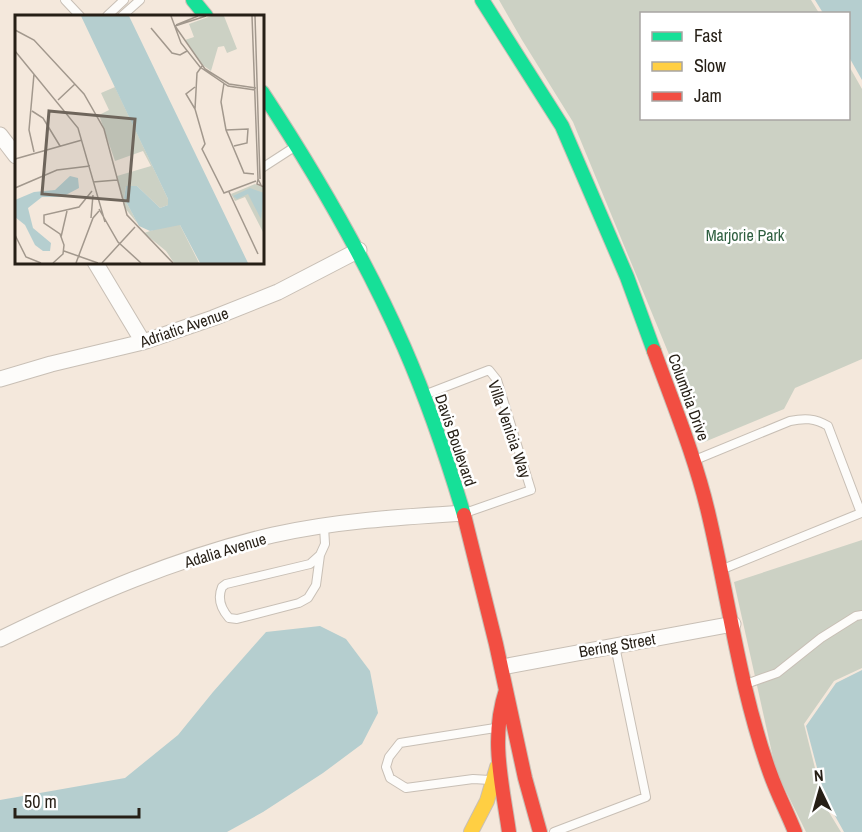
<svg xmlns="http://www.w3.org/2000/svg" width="862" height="832" viewBox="0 0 862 832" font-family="'Archivo Narrow',sans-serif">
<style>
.green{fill:#ccd1c4}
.water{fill:#b5cecf}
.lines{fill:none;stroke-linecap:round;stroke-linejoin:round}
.lane-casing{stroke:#c8bfb5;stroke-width:10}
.street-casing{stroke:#c8bfb5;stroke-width:17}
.fast-casing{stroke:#c8bfb5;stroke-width:16}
.slow-casing{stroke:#c8bfb5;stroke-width:16}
.jam-casing{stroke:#c8bfb5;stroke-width:16}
.lane{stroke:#fdfcfa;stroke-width:8}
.street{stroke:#fdfcfa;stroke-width:15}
.fast{stroke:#16e098;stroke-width:14}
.slow{stroke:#ffcf43;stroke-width:14}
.jam{stroke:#f24e42;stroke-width:14}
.labels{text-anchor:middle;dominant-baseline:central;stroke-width:5;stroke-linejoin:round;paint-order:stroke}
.park-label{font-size:16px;fill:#2d5e3f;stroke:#fff}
.street-label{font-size:16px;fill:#261f16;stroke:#fff}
.inset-road{fill:none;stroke:#a2988d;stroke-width:1.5}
.view{fill:#6e655b;fill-opacity:0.15;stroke:#6e655b;stroke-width:3}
.inset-edge{fill:none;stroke:#261f16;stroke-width:3}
</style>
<rect width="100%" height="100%" fill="#f4e8dc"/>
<path class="green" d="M499 0H811L819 13 642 14V118H848L849 66 862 89V359L795 388 784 409 702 443 680 381 573 122 522 40Z
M862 540V668L834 681 804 724 824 804 841 832H806L776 771 734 582Z"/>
<path class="water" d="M815 0H862V80L849 57 848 14 823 13Z
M320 626 346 639 370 671 378 713 362 744 323 773 263 812 227 832H0V800L125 778 178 735 213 692 266 632Z
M862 670V832H844L825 798 806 726 836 683Z"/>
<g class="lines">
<defs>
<path id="lane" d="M65 0 80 16
M107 16 124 0
M122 16 140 0
M262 168 296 146
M424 395 489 370 497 380 531 490 465 513
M695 460 790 421C804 418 815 418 828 426L861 513 723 569
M320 555 310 564 226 584 222 587C217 599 221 609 229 618L237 619 299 603 308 598 316 585 320 555 325 544 324 526
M746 684 777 673 821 638 856 616 862 615
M490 780 473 779 406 788 390 778 386 767 389 757 400 743 495 728
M554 832 646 797 615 646"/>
<path id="street" d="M0 135 16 156
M95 262 143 342
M0 379 51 364 143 342 213 318 278 292 359 250
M0 639C87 597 178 557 273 535 335 521 400 517 463 513
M502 667 733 624"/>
<path id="fast" d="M193 0 206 16
M482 0 562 126 627 277 654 351
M262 92C316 174 365 258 404 347 428 402 447 458 464 515"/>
<path id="slow" d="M471 832 487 801 497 767"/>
<path id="jam" d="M654 351C674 406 696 459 709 516 729 601 740 690 770 773 777 793 787 812 795 832
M464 515 496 644 525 778 540 832
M506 690C490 738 502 783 509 832"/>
</defs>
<use href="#lane" class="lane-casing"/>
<use href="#street" class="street-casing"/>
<use href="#fast" class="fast-casing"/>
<use href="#slow" class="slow-casing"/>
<use href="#jam" class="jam-casing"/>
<use href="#lane" class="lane"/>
<use href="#street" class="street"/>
<use href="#fast" class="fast"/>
<use href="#slow" class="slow"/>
<use href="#jam" class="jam"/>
</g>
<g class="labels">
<g class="park-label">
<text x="745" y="235">Marjorie Park</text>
</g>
<g class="street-label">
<text transform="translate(184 327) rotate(-19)">Adriatic Avenue</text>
<text transform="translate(689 397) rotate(70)">Columbia Drive</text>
<text transform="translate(510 429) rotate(71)">Villa Venicia Way</text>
<text transform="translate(456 440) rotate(71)">Davis Boulevard</text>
<text transform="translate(225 550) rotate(-17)">Adalia Avenue</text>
<text transform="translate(617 645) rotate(-10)">Bering Street</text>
</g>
</g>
<g transform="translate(15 15)">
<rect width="249" height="249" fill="#f4e8dc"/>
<path d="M196 1H209L222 34 212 38 209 31 203 32 196 56 185 48 170 25 179 22 174 9ZM100 72 153 184V190L145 193 122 171H111L109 183 123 209 109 192 102 161 136 151 128 136 100 146 84 100 94 95 86 78ZM240 169 249 173V219L230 182 220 186 216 179ZM157 209 165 210 184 248H159L151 236 129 218Z" fill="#ccd1c4"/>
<path d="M66 1H114L233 248H185L165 210 135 216 124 211 109 183 111 171H122L145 193 153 190V184ZM55 161 63 163 64 173 47 182H27L13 193 18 213 36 228 35 236H28L20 230 10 210 0 202V185L19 177 40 175ZM235 173 249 178 246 204 233 179 222 184 218 181Z" fill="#b5cecf"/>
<path class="inset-road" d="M156 1 166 28 185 52 213 71 240 75M237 1 243 164M240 1 245 164M161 10 183 1M160 11 190 54 214 69 241 73M160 11 191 1M136 13 157 38 165 40 172 36M0 15 19 25 69 79 89 114 112 200 158 248M0 36 63 113 90 207M187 51 182 58 180 94 190 129 187 134 209 178 241 166M19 59 14 115 19 137M209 68 206 87 211 115 229 158 239 159M180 72 171 79 180 94M43 85 60 69M17 96 28 103 45 131M211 115 233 114 232 128 219 131M0 144 67 125M78 167 102 165M246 170 243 164 242 169 249 172M0 173 42 155 75 151M214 177 243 239M84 194 103 227 126 248M76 203 78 180M0 220 11 242 26 248M46 222 52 196M49 236 83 248M38 248 48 239 49 230 45 219 29 208V200L64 192 77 176M61 248 78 203 84 196M87 248 120 212"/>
<path class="view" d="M34 96 120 104 113 186 27 179Z"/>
<rect width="249" height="249" class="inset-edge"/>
</g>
<rect x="640" y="12" width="210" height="108" fill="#ffffff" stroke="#a8a5a2" stroke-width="1.5"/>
<rect x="652" y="32" width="30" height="9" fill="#16e098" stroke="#a8a5a2" stroke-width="1.5"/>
<text x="694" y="42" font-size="18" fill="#261f16">Fast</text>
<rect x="652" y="62" width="30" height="9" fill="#ffcf43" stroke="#a8a5a2" stroke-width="1.5"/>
<text x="694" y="72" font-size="18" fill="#261f16">Slow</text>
<rect x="652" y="92" width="30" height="9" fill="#f24e42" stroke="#a8a5a2" stroke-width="1.5"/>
<text x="694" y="102" font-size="18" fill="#261f16">Jam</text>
<g transform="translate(820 790) rotate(355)" stroke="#ffffff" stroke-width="4.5" paint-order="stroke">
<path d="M0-4.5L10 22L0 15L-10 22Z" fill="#261f16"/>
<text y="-9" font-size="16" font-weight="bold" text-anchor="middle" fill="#261f16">N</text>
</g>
<path d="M15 808v9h124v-9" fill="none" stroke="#261f16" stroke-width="3"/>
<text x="24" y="808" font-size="18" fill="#261f16" stroke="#ffffff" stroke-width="4.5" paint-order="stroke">50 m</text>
</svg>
